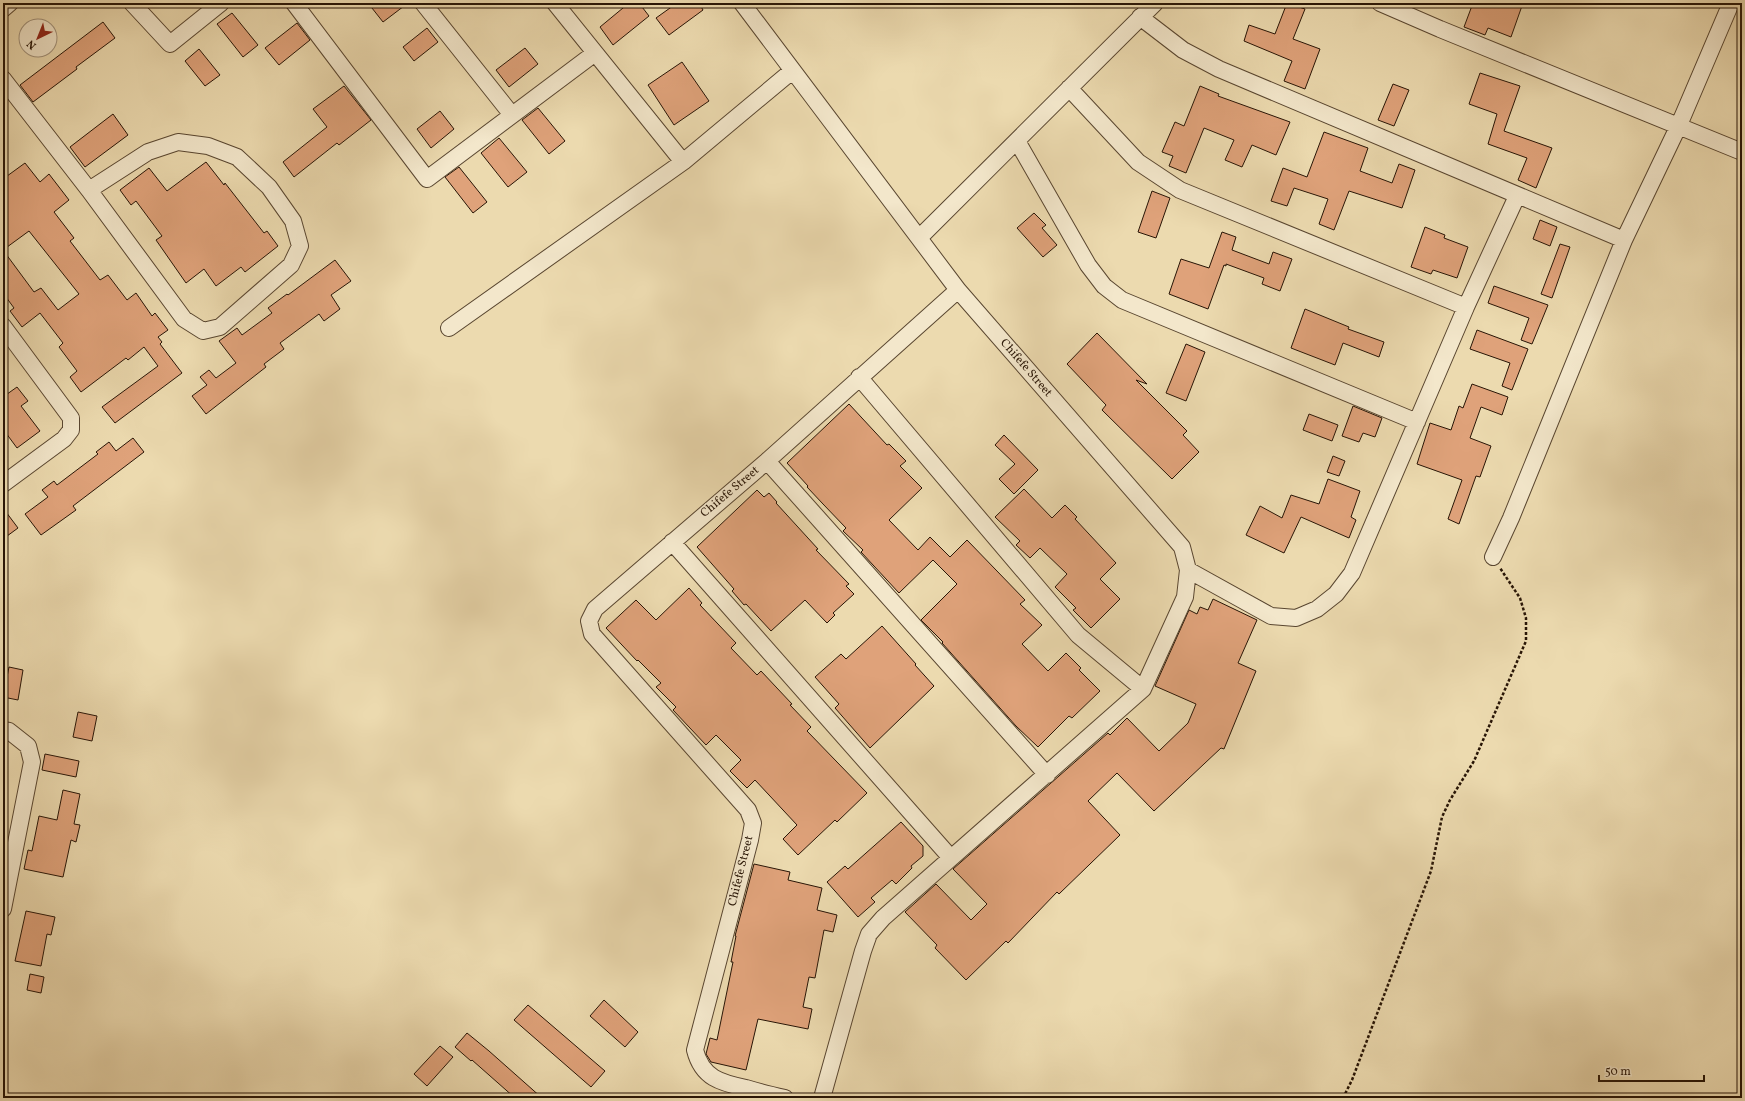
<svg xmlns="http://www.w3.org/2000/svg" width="1745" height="1101" viewBox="0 0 1745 1101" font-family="Vollkorn,serif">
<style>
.building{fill:#dfa27a;stroke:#281506;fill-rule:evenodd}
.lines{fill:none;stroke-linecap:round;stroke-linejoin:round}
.minor-casing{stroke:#594630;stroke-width:18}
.path{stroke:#281506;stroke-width:2.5;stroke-dasharray:3 2;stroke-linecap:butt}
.minor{stroke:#f3e7cb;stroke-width:16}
.labels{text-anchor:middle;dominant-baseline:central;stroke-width:3;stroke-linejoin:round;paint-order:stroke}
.street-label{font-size:12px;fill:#281506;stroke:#f3e7cb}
</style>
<rect width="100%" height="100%" fill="#ecdaaf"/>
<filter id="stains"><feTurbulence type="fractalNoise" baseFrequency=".005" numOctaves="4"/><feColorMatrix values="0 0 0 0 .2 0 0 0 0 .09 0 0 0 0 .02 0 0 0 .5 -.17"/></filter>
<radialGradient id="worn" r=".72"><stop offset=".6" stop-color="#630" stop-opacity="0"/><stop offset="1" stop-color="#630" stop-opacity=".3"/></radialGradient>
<path class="building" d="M368 3H408L383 22Z
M629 3H639L649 16 613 45 600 27Z
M677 3H699L703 10 669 35 656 18Z
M1287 3 1305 9 1293 39 1320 49 1305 89 1284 81 1292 61 1244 41 1249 25 1275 34Z
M1473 3H1523L1511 37 1488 28 1485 35 1464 27Z
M232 13 258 45 243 57 217 24Z
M103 22 115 38 76 67 77 69 33 102 20 85Z
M297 23 310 40 279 65 265 48Z
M427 28 438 42 414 61 403 47Z
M525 48 538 64 509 87 496 70Z
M199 49 220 75 205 86 185 61Z
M682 62 709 101 674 125 648 85Z
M1480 73 1520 86 1504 131 1552 148 1536 188 1518 180 1527 158 1488 144 1497 114 1469 104Z
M1393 84 1409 90 1394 126 1378 120Z
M344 86 371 120 339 145 337 143 294 177 283 162 327 127 313 109Z
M1200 86 1219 94 1218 96 1290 122 1276 155 1252 145 1242 167 1225 160 1234 140 1204 128 1186 173 1169 166 1173 156 1162 152 1175 122 1184 126Z
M538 108 565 141 549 154 522 120Z
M440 111 454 129 431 148 417 129Z
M113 114 128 135 85 167 70 147Z
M1324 132 1368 148 1360 171 1392 183 1399 164 1415 170 1402 208 1349 191 1334 230 1319 224 1328 199 1294 188 1287 206 1271 201 1283 168 1307 177Z
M499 138 527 172 508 187 481 153Z
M206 162 224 185 225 183 264 233 267 231 278 246 245 272 241 267 216 286 204 269 186 283 156 240 162 236 136 201 131 205 120 190 149 168 167 191Z
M25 163 40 182 49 174 69 200 54 212 74 238 70 241 100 280 108 275 127 300 136 293 152 316 155 313 168 330 158 337 162 342 160 344 182 373 115 423 102 407 158 366 144 347 128 360 126 358 81 392 70 377 77 371 59 347 63 343 40 313 22 327 10 311 14 308 3 293V179ZM29 231 79 294 58 310 41 288 34 292 3 250Z
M459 167 487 202 473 213 445 177Z
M1152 191 1170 198 1156 238 1138 232Z
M1034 213 1046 225 1042 228 1057 245 1043 257 1017 228Z
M1540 220 1557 227 1550 246 1533 239Z
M1425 227 1445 235 1444 238 1468 247 1457 278 1433 270 1431 274 1411 267Z
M1222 232 1236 237 1232 250 1269 264 1273 252 1292 259 1280 291 1262 284 1264 278 1226 264V266L1224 265 1208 309 1169 294 1181 259 1209 268Z
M1560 244 1570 247 1552 298 1541 294Z
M335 260 351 281 331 295 340 309 324 321 319 314 280 343 284 349 264 364 266 367 206 414 192 396 207 385 200 377 209 370 216 378 236 363 219 341 237 328 242 335 272 313 268 308 287 294 288 295Z
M1494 286 1548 305 1532 344 1521 340 1529 318 1488 303Z
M1305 309 1349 327 1348 329 1384 342 1379 357 1343 343 1335 365 1291 348Z
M1477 330 1528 349 1512 390 1502 386 1510 363 1470 349Z
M1097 333 1147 384 1136 380 1187 431 1183 435 1199 452 1172 479 1102 410 1106 405 1067 364Z
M1186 344 1205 352 1186 401 1166 393Z
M1472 384 1508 397 1502 415 1481 407 1470 438 1491 446 1480 477 1476 476 1459 524 1448 519 1462 480 1417 464 1430 423 1451 430 1459 406 1463 408Z
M17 387 28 401 21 406 40 431 17 448 3 429V397Z
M849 404 887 445 889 444 906 461 900 466 922 488 889 520 918 550 930 537 950 557 967 540 1025 600 1020 604 1042 625 1022 644 1048 671 1066 653 1081 668 1079 670 1100 691 1072 718 1069 716 1038 747 1016 726 942 643 943 642 921 620 957 584 933 560 899 593 861 552 863 550 843 531 846 528 823 504 807 487 808 486 787 463Z
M1353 406 1382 418 1375 437 1363 433 1359 442 1342 436Z
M1309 414 1338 425 1332 441 1303 430Z
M1004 435 1038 470 1014 494 999 479 1015 464 995 445Z
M133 438 144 452 73 506 76 510 41 535 25 514 48 497 42 490 54 481 57 485 98 454 96 452 109 442 116 451Z
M1333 456 1345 461 1339 476 1327 472Z
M1328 479 1360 491 1351 517 1356 520 1349 538 1301 517 1284 553 1246 535 1260 506 1282 518 1291 495 1319 504Z
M1024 489 1052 518 1065 505 1077 517 1075 519 1116 563 1100 579 1120 599 1091 628 1073 610 1076 608 1055 587 1067 574 1040 548 1030 558 1016 545 1020 541 995 517Z
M757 490 764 497 769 493 777 502 776 503 818 549 816 550 849 584 846 586 854 594 833 613 835 615 827 623 805 600 771 631 746 604 744 605 732 591 734 589 697 547Z
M3 508 18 528 3 539Z
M689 588 702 603 700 605 736 643 731 648 757 675 761 671 792 704 790 705 811 727 807 731 867 793 837 822 835 820 798 855 783 839 797 825 755 780 747 788 730 771 741 760 716 735 706 745 673 710 676 707 656 687 661 683 638 660 637 661 606 628 636 600 656 620Z
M1213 599 1257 620 1238 663 1256 671 1224 749 1221 748 1154 811 1117 773 1088 801 1120 835 1059 894 1057 892 1008 943 1006 941 966 980 935 948 937 945 905 912 936 884 971 920 987 904 953 869 1108 733 1110 735 1127 718 1159 751 1188 723 1196 704 1155 686 1189 610 1197 614 1200 607 1208 610Z
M882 626 916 664 915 665 934 686 870 748 835 708 839 704 815 677 841 654 846 659Z
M9 667 23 670 18 700 3 697Z
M78 712 97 716 92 741 73 737Z
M45 754 79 761 76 777 42 770Z
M63 790 80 794 74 824 80 825 76 842 71 840 63 877 24 869 28 850 32 851 39 816 57 820Z
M901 822 923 846V856L911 866 912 868 896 884 892 880 871 898 875 902 858 917 827 882 845 866 848 869Z
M754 864 790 872 788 880 822 888 817 910 837 915 833 932 824 930 815 978 809 977 803 1007 812 1009 808 1029 758 1019 746 1070 711 1062 706 1054 710 1038 717 1040 733 962H731L736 936H735Z
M26 911 55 917 51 935 47 934 41 966 15 961Z
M30 974 44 977 41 993 27 990Z
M604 1000 638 1032 625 1047 590 1016Z
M528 1005 605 1071 591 1087 514 1020Z
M467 1033 489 1051 542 1098H515L472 1060 471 1061 455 1047Z
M440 1046 453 1057 427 1086 414 1074Z"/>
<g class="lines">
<defs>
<path id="minor" d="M132 3 170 44 221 3
M294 3 427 179 595 53
M423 3 512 115
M555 3 683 162 792 71
M742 3 958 290
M1380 3 1440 29 1742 152
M3 9 10 3
M1140 17 1183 50 1219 69 1624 240
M3 79 89 190 184 319 203 331 220 327 291 265 300 246 293 221 269 187 237 157 208 146 178 142 148 152 89 190
M1069 88 1138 162 1180 190 1466 307
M1017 141 1088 265 1104 286 1122 300 1417 422
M919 238 1155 3
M3 326 71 418V430L64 439 3 484
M449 328 683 162
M859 377 1078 635 1143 689
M767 461 1047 775
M672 542 951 858
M1493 557 1511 518 1624 240 1679 125 1731 3
M1188 570 1271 616 1296 618 1317 609 1336 594 1352 573 1466 307 1517 196
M3 730 9 731 28 746 32 762 3 909
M785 1098C772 1095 759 1092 746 1088 721 1083 702 1078 695 1050L750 840 753 823 748 810 592 634 589 621 595 609 767 461 958 290 1182 547 1188 570 1185 597 1143 689 883 918 869 934 863 951 822 1098"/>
</defs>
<use href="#minor" class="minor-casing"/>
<path class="path" d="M1343 1098 1352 1080 1431 871 1442 817 1450 800 1474 761 1526 641V618L1520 598 1500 568"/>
<use href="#minor" class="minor"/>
</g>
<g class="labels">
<g class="street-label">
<text transform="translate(1026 368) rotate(49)">Chifefe Street</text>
<text transform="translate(730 492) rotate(-40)">Chifefe Street</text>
<text transform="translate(741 871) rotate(-76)">Chifefe Street</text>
</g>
</g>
<rect width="1745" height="1101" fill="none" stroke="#ecdaaf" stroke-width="16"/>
<rect x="4" y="4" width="1737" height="1093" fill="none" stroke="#281506" stroke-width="2"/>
<rect x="8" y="8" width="1729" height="1085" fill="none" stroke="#281506"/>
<g transform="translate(38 38) rotate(223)"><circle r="19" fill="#f3e7cb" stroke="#a2937c"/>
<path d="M0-3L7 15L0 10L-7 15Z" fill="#8f2418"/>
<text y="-6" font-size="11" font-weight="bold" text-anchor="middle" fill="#281506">N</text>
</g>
<path d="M1599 1075v6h105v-6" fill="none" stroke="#281506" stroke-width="2"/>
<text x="1605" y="1075" font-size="12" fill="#281506" stroke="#f3e7cb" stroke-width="3" paint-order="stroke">50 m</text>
<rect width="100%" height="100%" filter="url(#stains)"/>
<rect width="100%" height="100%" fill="url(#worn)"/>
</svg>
